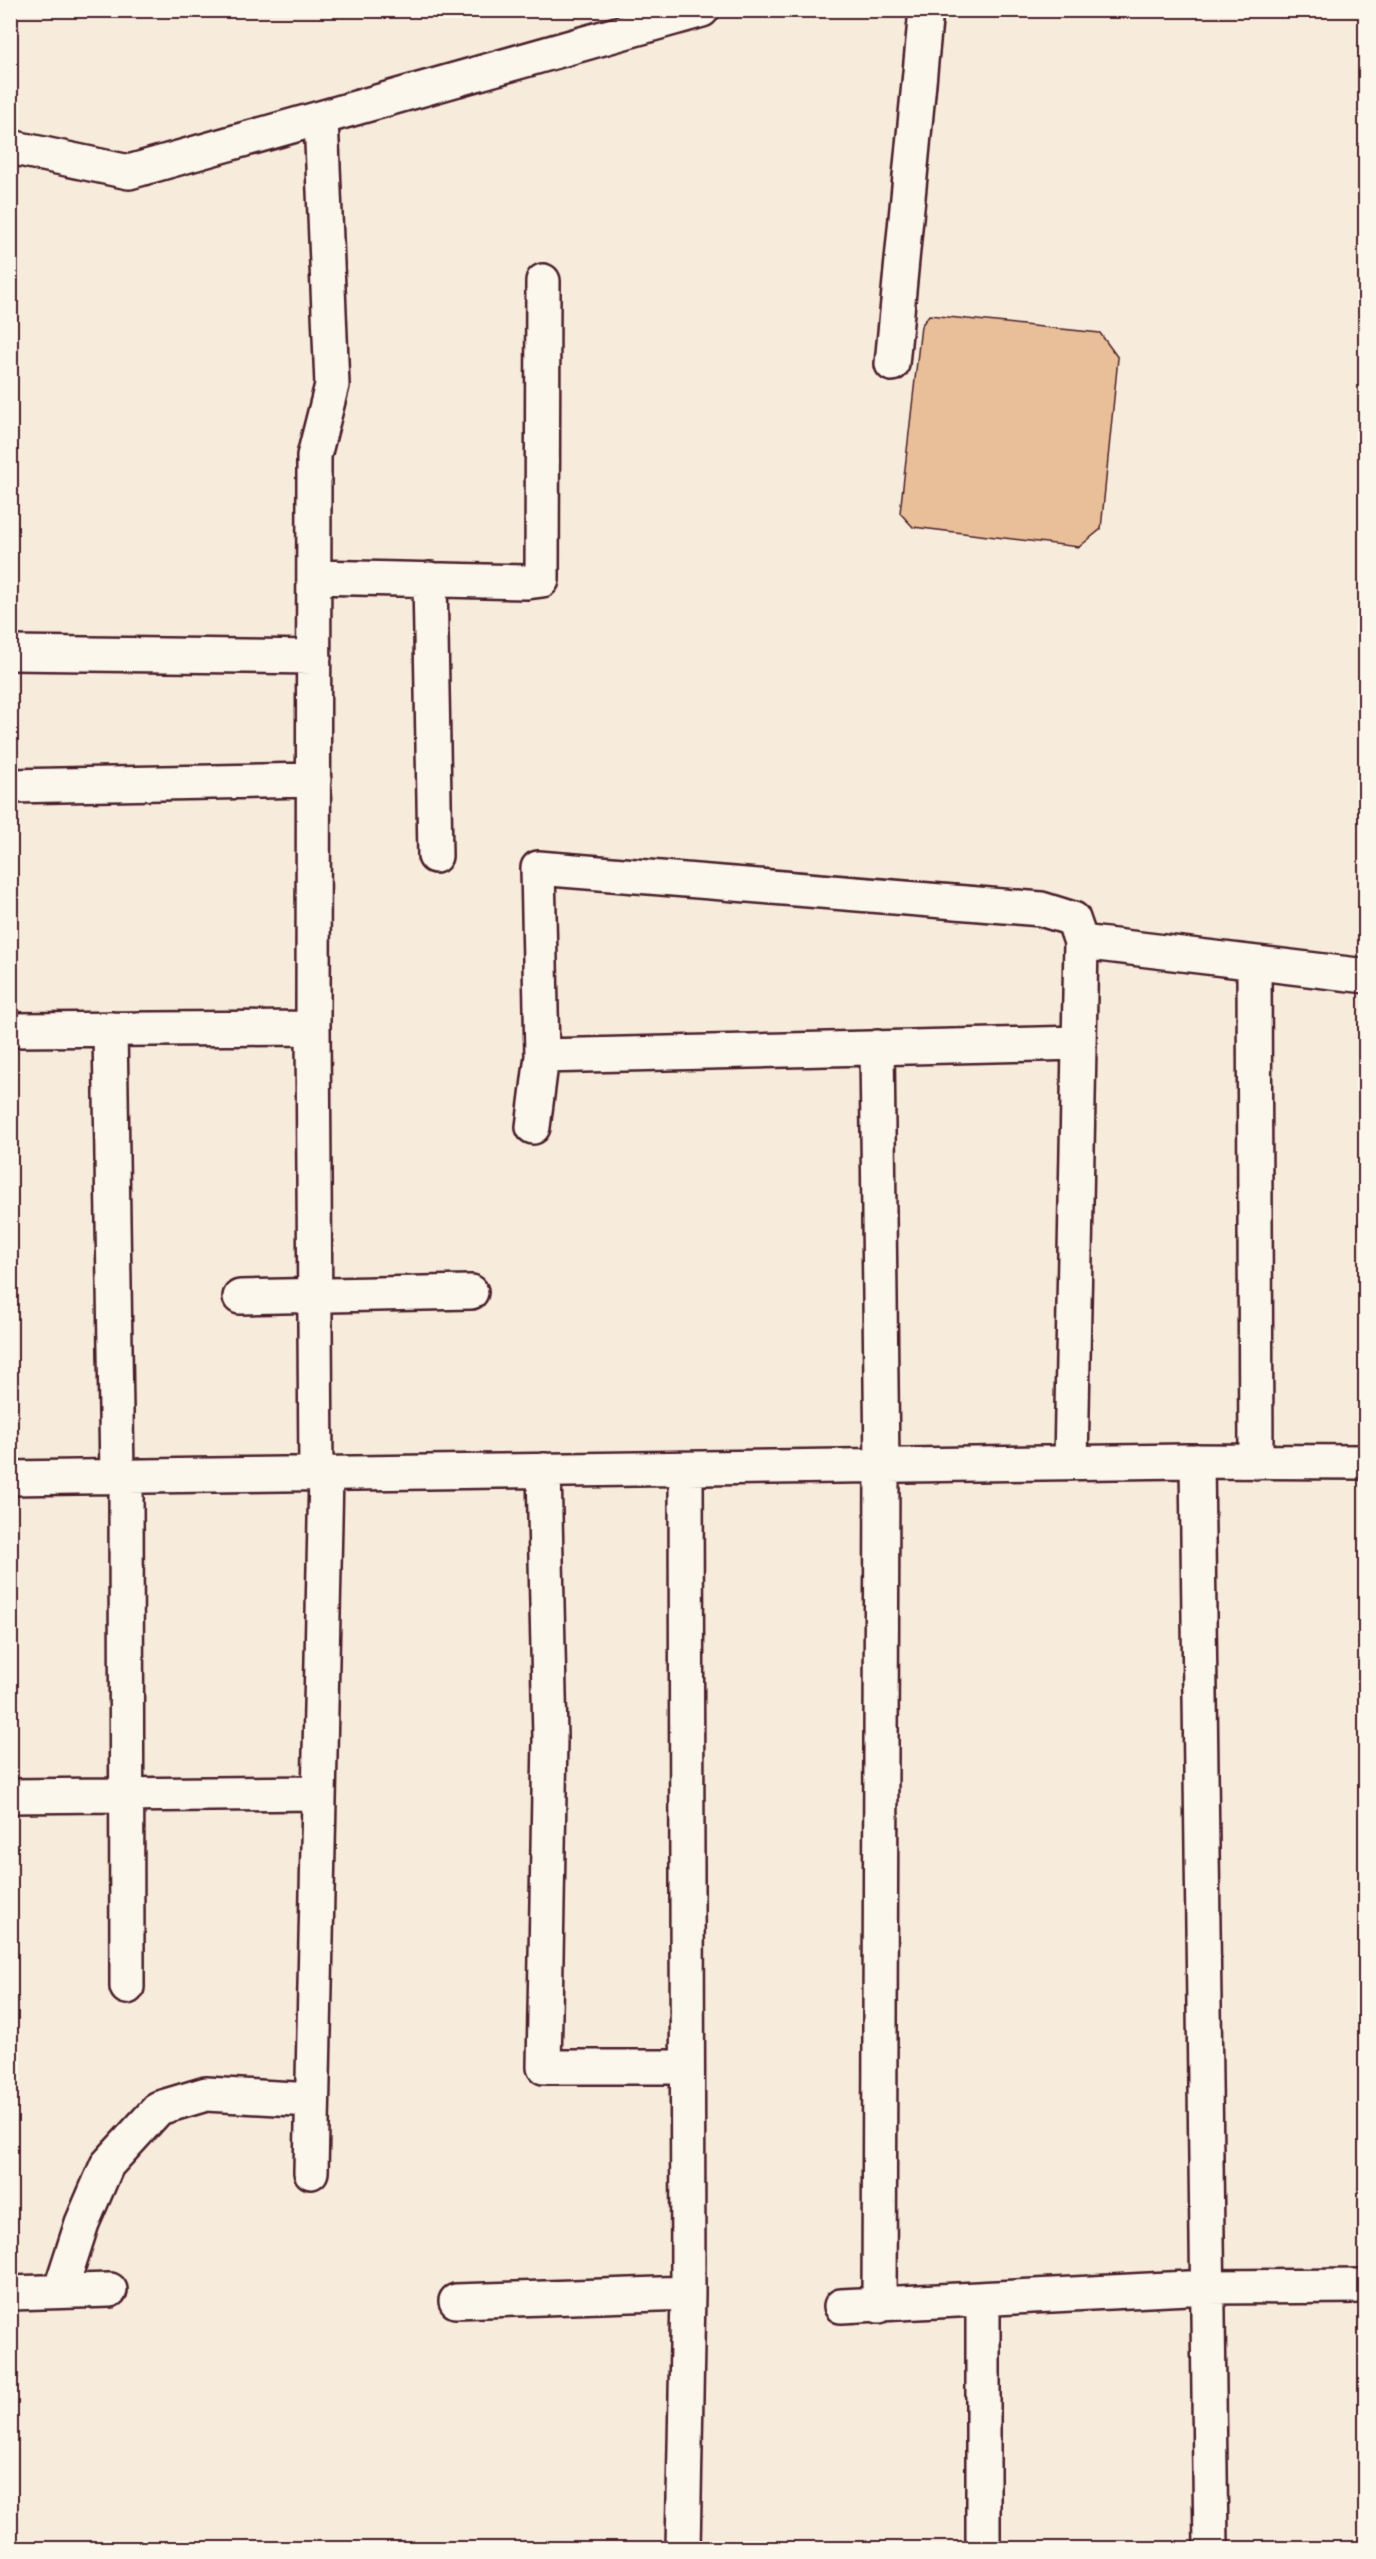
<svg xmlns="http://www.w3.org/2000/svg" width="1376" height="2559" viewBox="0 0 1376 2559" font-family="'Comic Neue',sans-serif">
<style>
.building{fill:#e8bf98;stroke:#4a1f2b;stroke-width:1.5}
.lines{fill:none;stroke-linecap:round;stroke-linejoin:round}
.street-casing{stroke:#4a1f2b;stroke-width:38}
.street{stroke:#fbf7ec;stroke-width:33}
</style>
<rect width="100%" height="100%" fill="#f7ecdb"/>
<filter id="ink" filterUnits="userSpaceOnUse"><feTurbulence type="fractalNoise" baseFrequency=".0167" numOctaves="2"/><feDisplacementMap in="SourceGraphic" scale="12" xChannelSelector="R" yChannelSelector="G"/><feConvolveMatrix kernelMatrix="1 2 1 2 8 2 1 2 1" color-interpolation-filters="sRGB"/></filter>
<g filter="url(#ink)">
<path class="building" d="M929 315 1100 333 1118 358 1101 529 1079 547 913 527 900 513 921 326Z"/>
<g class="lines">
<defs>
<path id="street" d="M10 147 129 172 702 10
M892 364 926 10
M314 577 527 582 542 580 543 281
M430 579 435 856
M10 653 314 657
M10 786 314 780
M1081 942 1366 976
M1254 964 1256 1462
M110 1029 117 1476
M10 1030 313 1028
M877 1047 882 1466 879 2306
M542 1056 1079 1043
M533 1127 542 1056 538 868 1041 909 1073 919 1081 942 1071 1463
M240 1297 471 1292
M1197 1461 1211 2548
M544 1470 550 1738 544 2067H687
M316 1473 313 1028 314 456 332 385 321 118
M126 1477 127 1987
M10 1478 1186 1461 1366 1462
M10 1796 319 1793
M311 2172 326 1474
M60 2291 82 2223 107 2165 159 2108 206 2094 312 2100
M10 2293 110 2290
M983 2299V2548
M456 2301 688 2293
M841 2306 1207 2287 1366 2286
M683 2548 688 2293 686 1469"/>
</defs>
<use href="#street" class="street-casing"/>
<use href="#street" class="street"/>
</g>
</g>
<rect width="1376" height="2559" fill="none" stroke="#fbf7ec" stroke-width="36"/>
<rect x="18" y="18" width="1340" height="2523" fill="none" stroke="#4a1f2b" stroke-width="2" filter="url(#ink)"/>
</svg>
